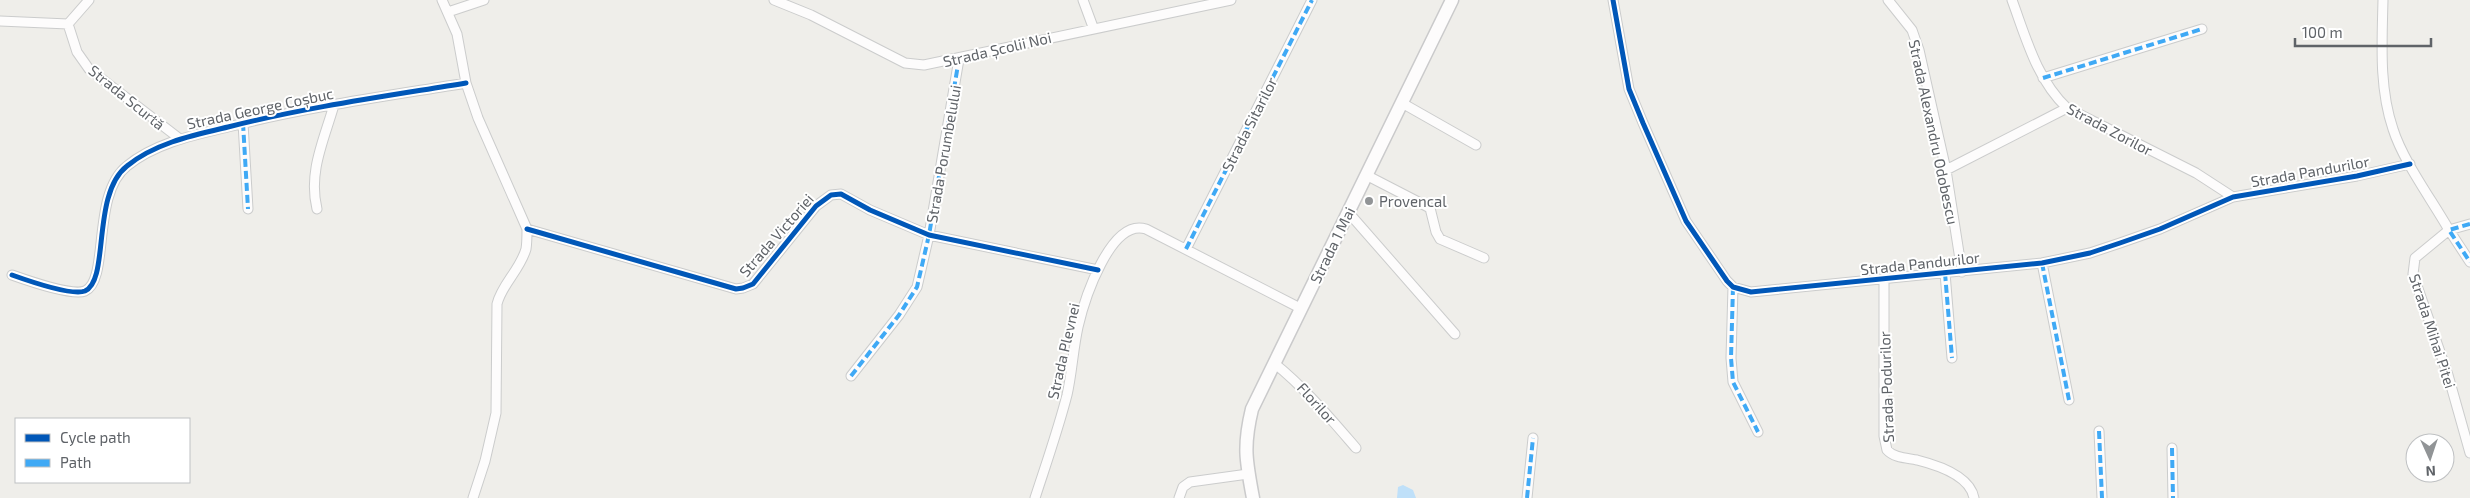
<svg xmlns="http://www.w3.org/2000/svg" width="2470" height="498" viewBox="0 0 2470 498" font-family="'Exo 2',sans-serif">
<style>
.water{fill:#bfe0f9}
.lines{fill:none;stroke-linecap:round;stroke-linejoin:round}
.minor-casing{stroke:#cbcccc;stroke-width:11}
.secondary-casing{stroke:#cacacb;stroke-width:15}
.minor{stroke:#fdfcfc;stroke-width:9}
.secondary{stroke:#fdfcfc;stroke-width:12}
.quiet{stroke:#3fa9f5;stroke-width:4;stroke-dasharray:8 4;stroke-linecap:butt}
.cycleway-casing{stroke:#fff;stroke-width:8}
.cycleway{stroke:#0057b8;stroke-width:5}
.poi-dot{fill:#919496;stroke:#fff;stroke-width:2}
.labels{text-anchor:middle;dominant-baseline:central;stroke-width:4;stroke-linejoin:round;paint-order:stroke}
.street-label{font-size:15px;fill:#5f6368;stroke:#fff}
.poi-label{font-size:15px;fill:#5f6368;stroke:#fff;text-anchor:start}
</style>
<rect width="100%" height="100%" fill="#efeeea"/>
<path class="water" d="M1403 485 1413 490 1416 498H1397L1398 487Z"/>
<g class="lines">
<defs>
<path id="minor" d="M442 0 457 34 466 83 478 118 527 229C527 236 527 243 526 249 520 270 502 284 497 304L496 413 485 461 473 498
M774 0 811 15 905 63 924 65 1231 0
M1083 0 1093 27
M1613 0 1629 89 1643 123 1686 221 1727 281 1733 287 1751 292 2042 263 2090 253 2120 243 2160 229 2233 197 2357 176 2410 164
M1888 0 1912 30 1919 50 1946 170 1962 272
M2012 0C2026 38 2037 80 2067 108L2196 173 2233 197
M2383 0C2382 43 2379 88 2393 129 2403 161 2432 200 2449 230L2415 258 2413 274 2448 375 2470 453
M448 12 484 0
M0 21 68 24 89 0
M68 24 77 52 89 69 180 139
M2043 78 2202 29
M1402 103 1476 145
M243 123 248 209
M1946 170 2067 108
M1366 175 1430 208 1436 232 1440 239 1484 258
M317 209C308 172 324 140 334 105
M1348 212 1455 334
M2470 224 2449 230 2470 262
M527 229 736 289 743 288 753 284 816 206 831 195 841 194 870 210 929 235 1098 270
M1186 249 1312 0
M2042 263 2069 400
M1945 273 1952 358
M12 275C26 280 72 296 85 291 110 280 91 194 127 166 155 143 194 135 228 127 307 107 387 96 466 83
M1884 280V436L1887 450C1894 458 1907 458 1917 460 1937 465 1970 476 1974 498
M1733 287 1731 358 1733 382 1758 432
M1274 363C1305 388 1330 418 1356 448
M851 376 899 315 917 287 929 235 959 59
M2099 431 2102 498
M2172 448 2173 498
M1035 498C1046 464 1058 430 1067 395 1072 373 1073 350 1078 327 1084 301 1110 218 1146 229L1300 308
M1179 498 1183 487 1190 482 1248 474
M1527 498 1533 438"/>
<path id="secondary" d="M1253 498C1246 461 1243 446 1252 409L1452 0"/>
</defs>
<use href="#minor" class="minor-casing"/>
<use href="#secondary" class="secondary-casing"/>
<use href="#minor" class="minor"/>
<use href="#secondary" class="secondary"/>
<path class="quiet" d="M2043 78 2202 29
M243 123 248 209
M2470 224 2449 230 2470 262
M1186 249 1312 0
M2042 263 2069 400
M1945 273 1952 358
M1733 287 1731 358 1733 382 1758 432
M851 376 899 315 917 287 929 235 959 59
M2099 431 2102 498
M2172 448 2173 498
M1527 498 1533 438"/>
<defs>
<path id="cycleway" d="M1613 0 1629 89 1643 123 1686 221 1727 281 1733 287 1751 292 2042 263 2090 253 2120 243 2160 229 2233 197 2357 176 2410 164
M527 229 736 289 743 288 753 284 816 206 831 195 841 194 870 210 929 235 1098 270
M12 275C26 280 72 296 85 291 110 280 91 194 127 166 155 143 194 135 228 127 307 107 387 96 466 83"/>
</defs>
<use href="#cycleway" class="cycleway-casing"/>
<use href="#cycleway" class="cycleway"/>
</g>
<circle class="poi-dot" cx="1369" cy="201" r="5"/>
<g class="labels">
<g class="street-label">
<text transform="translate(997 49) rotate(-13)">Strada Școlii Noi</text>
<text transform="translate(127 97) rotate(39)">Strada Scurtă</text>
<text transform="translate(260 108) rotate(-12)">Strada George Coșbuc</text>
<text transform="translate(1249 124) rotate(-63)">Strada Sitarilor</text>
<text transform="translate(2110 129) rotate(28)">Strada Zorilor</text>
<text transform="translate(1934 132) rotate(78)">Strada Alexandru Odobescu</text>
<text transform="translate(943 154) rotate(-80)">Strada Porumbelului</text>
<text transform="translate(2310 171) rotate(-10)">Strada Pandurilor</text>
<text transform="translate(776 235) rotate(-49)">Strada Victoriei</text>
<text transform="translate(1332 245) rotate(-64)">Strada 1 Mai</text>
<text transform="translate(1920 263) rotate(-6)">Strada Pandurilor</text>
<text transform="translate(2433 331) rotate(72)">Strada Mihai Pitei</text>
<text transform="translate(1063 351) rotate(-77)">Strada Plevnei</text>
<text transform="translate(1886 387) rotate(-92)">Strada Podurilor</text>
<text transform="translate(1317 403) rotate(48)">Florilor</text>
</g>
<g class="poi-label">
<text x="1379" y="201">Provencal</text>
</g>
</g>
<rect x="15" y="418" width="175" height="65" fill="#ffffff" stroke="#bfc1c3"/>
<rect x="25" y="434" width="25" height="8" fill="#0057b8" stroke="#bfc1c3"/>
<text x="60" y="443" font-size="15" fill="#5f6368">Cycle path</text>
<rect x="25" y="459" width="25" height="8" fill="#3fa9f5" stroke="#bfc1c3"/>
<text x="60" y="468" font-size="15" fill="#5f6368">Path</text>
<g transform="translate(2430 458) rotate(177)"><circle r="24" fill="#ffffff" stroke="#bfc1c3"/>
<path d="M0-4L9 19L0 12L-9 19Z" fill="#919496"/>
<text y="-8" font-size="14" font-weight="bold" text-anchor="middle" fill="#5f6368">N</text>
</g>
<path d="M2295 38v8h136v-8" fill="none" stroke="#5f6368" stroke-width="2.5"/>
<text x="2302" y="38" font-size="15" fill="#5f6368" stroke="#ffffff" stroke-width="4" paint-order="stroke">100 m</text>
</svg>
